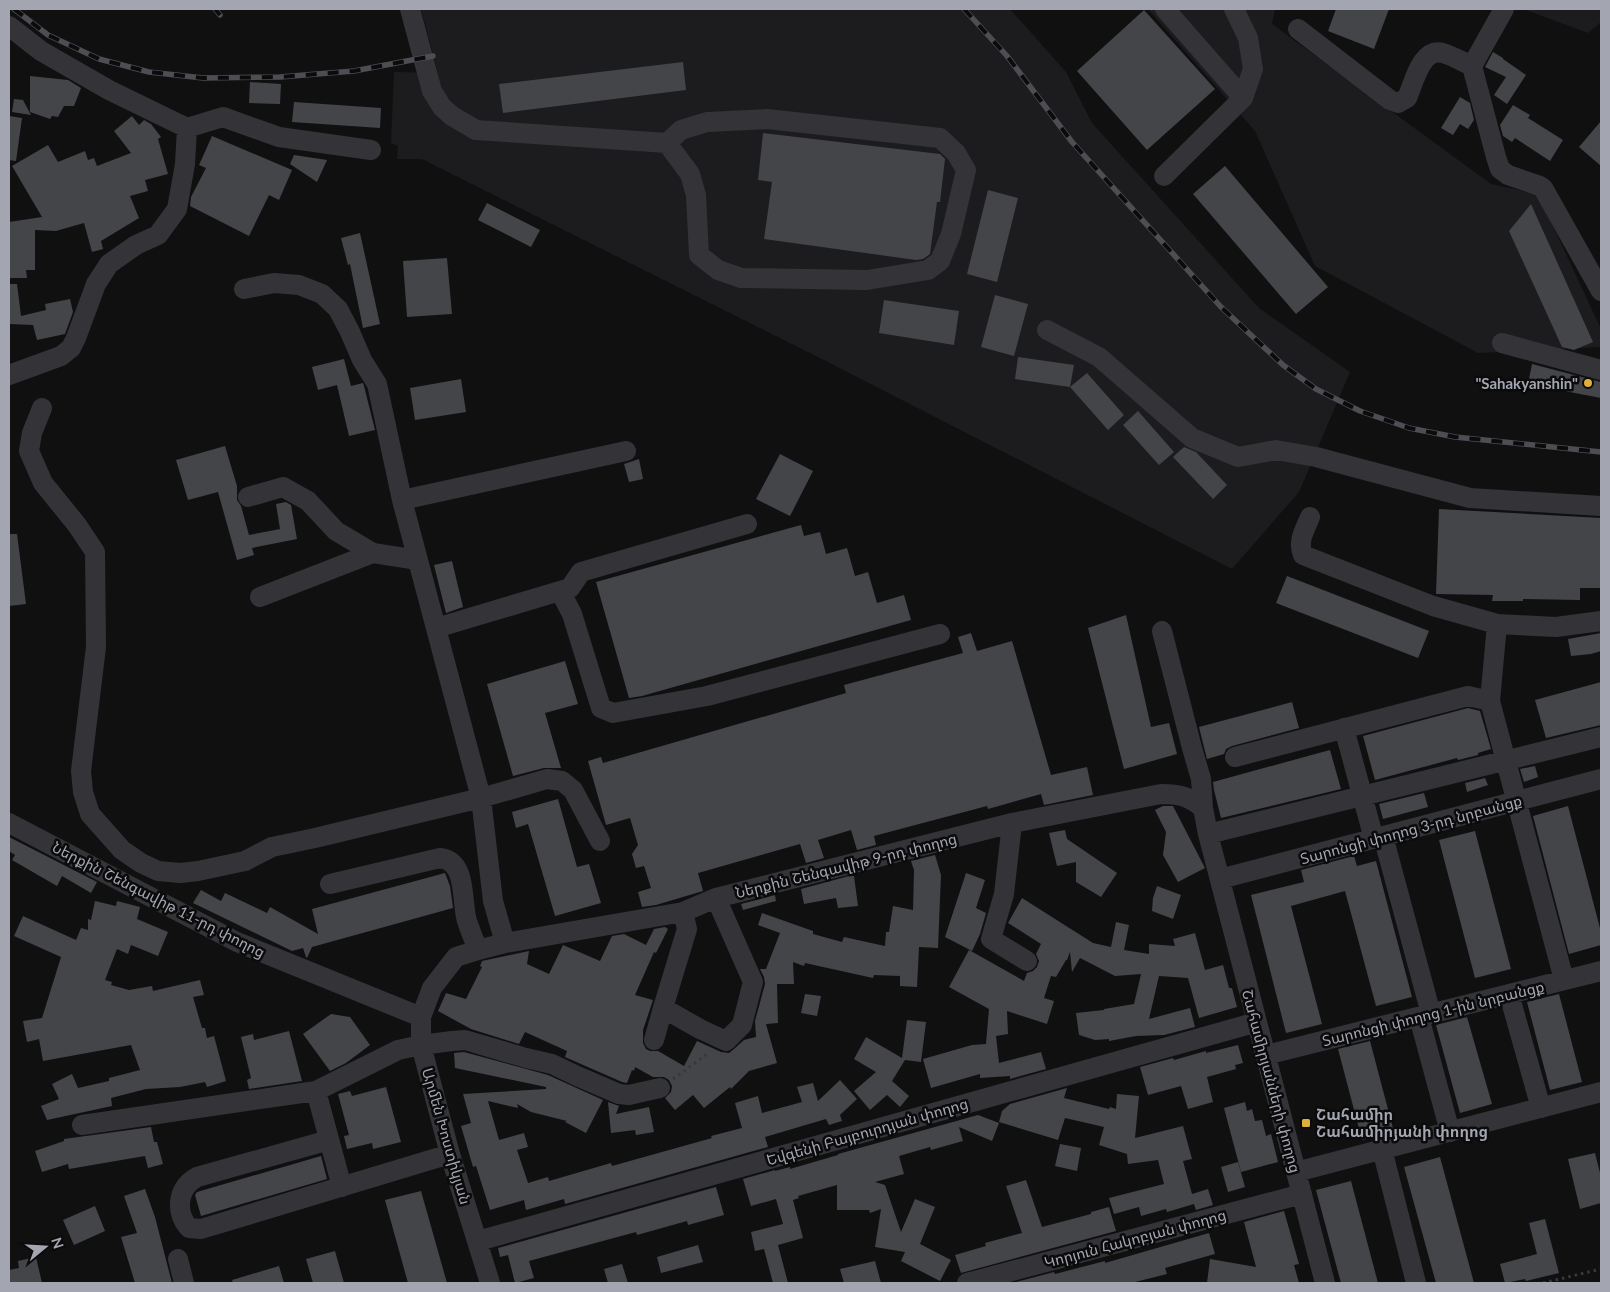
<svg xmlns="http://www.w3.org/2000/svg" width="1610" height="1292" viewBox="0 0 1610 1292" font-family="Lato,'Noto Sans Armenian',sans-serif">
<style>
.built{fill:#1c1c1e}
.building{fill:#444549}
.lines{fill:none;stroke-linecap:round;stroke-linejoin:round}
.path{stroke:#38393d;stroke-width:3;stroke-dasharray:2.5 4;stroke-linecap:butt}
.minor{stroke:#343438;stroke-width:20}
.rail-casing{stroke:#4d4e53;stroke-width:5.5}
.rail{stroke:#0b0b0c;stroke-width:4;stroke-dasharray:11;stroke-linecap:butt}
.poi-dot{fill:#deaf3b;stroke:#0b0b0c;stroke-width:2}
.labels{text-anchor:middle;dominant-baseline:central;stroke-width:5;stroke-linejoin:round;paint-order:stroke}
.poi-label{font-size:15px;font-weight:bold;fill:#a3a6b1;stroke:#0b0b0c;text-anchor:end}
.street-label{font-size:15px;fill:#a3a6b1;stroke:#0b0b0c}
</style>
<rect width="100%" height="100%" fill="#101011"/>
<path class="built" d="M421 9H1010L1066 72 1092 123 1259 308 1350 372 1299 492 1232 569 822 359 422 159H397L398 146 391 143 394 72 438 73Z
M1148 9H1275L1272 24 1491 184 1538 194 1601 329V347L1478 353 1315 266 1255 131Z
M1523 9H1601V22L1588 33Z"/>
<path class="building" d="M1336 9H1389L1374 49 1328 31Z
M1144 10 1215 89 1147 150 1077 71Z
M1493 52 1503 58V59L1526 75 1507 104 1494 95 1506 77 1485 67Z
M683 62 686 90 503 113 499 84Z
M30 76 68 80 81 88 74 106H64L58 117 52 116 50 119 30 112Z
M250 82 281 84 280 104 249 103Z
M1460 97 1470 103 1474 120 1468 129 1460 124 1453 135 1441 128Z
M14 99 23 100 31 115 12 112Z
M294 102 381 108 380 128 292 122Z
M1513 105 1530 115 1528 118 1563 140 1550 161 1515 138 1512 142 1503 136 1500 125Z
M9 116 22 118 16 161 9 160Z
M132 116 139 125 144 120 151 124 161 137 158 139 168 174 145 180 148 191 130 196 139 218 101 241 103 249 92 252 84 223 56 231 35 230V270H26L27 278H9V222L42 217 12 166 48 145 58 162 85 151 88 160 94 158 97 166 131 153 114 131Z
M1601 121V166L1579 147Z
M763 133 940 154 945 159 940 202H937L930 254 923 259 916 260 764 239 772 182 758 180Z
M212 136 292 170 279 200 269 195 249 236 190 206 191 197 206 168 199 165Z
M294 155 327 160 317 182 290 164Z
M1225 166 1328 287 1296 314 1193 194Z
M988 190 1018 198 997 282 967 274Z
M487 203 540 230 531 247 478 220Z
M1531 204 1593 342 1574 350 1562 347 1509 231Z
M360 233 380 324 363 328 350 264 348 265 341 238Z
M447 258 452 314 407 317 403 261Z
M9 284H17L21 316 46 310 45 304 70 299 73 312 65 334 37 340 33 325 9 324Z
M995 295 1028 304 1014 356 981 347Z
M884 300 959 311 954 345 879 333Z
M1018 357 1074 365 1070 387 1015 379Z
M344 359 351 386 363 383 364 386 375 430 349 436 337 385 318 390 312 367Z
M1532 364 1601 382V398L1528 384Z
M1087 373 1124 415 1108 430 1070 387Z
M461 379 466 412 415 420 410 388Z
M1138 411 1174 452 1159 465 1123 425Z
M225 446 237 486V500L241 506 249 535 280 529 276 504 286 502 291 505 297 539 252 548 254 555 237 560 218 492 188 500 176 460Z
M1184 447 1196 452 1227 485 1213 499 1173 457Z
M780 454 813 471 790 516 756 499Z
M639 459 643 479 629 482 624 464Z
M1439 509 1601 518V588H1580V600L1523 599V601H1492L1493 595 1436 594Z
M801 525 804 536 820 532 826 554 847 548 855 576 868 572 877 603 904 595 911 620 642 696 629 698 596 582Z
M9 534H17L26 604 9 606Z
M452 561 463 607 446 613 434 565Z
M1287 576 1429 631 1418 658 1276 603Z
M1126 615 1151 727 1169 723 1177 754 1124 769 1088 628Z
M971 633 977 651 1012 641 1051 775 1087 767 1093 795 1044 805 1041 794 988 809 987 806 874 836 876 845 857 850 851 830 818 840 824 858 806 863 800 844 698 873 703 891 656 905 642 907 638 892 651 888 644 866 636 868 632 854 638 845 630 818 606 825 588 761 601 757 603 763 846 693 844 685 963 653 958 637Z
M1601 633V651L1591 654 1571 656 1568 639Z
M565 661 578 704 545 713 561 768H544L513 776 487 684Z
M1601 682V725L1546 738 1535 700Z
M1292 702 1299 728 1232 746 1226 749 1224 754 1207 759 1199 727Z
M1468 708 1480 711 1491 749 1478 753V755L1458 760 1457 758 1375 780 1363 736Z
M1330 750 1341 789 1221 818 1214 790 1213 782Z
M1535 766 1538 777 1524 782 1520 769Z
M1485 778 1488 785 1467 792 1465 783Z
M1424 793 1428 807 1383 819 1379 804Z
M558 799 577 867 589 864 601 903 555 916 528 824 516 828 512 812Z
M1163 806H1173L1205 868 1178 882 1163 855 1166 832 1155 810Z
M1568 806 1601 932V945L1569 954 1533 816Z
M1065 830 1067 839 1117 873 1101 897 1076 882V862L1057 866 1049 833Z
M1475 831 1511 969 1475 978 1439 840Z
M9 837 97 882 91 893 62 876 57 886 12 860 15 855 9 851Z
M935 855 941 875 938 948 919 947 917 987 900 986V976L874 975 873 978 805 963 804 966 793 962 794 984H777L778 1023 766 1024 777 1063 749 1071 731 1089 730 1087 704 1108 693 1095 675 1110 665 1098 671 1092 672 1086 669 1080 664 1077H653L635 1067 634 1071 632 1070 627 1083 622 1082 565 1057 567 1051 525 1032 519 1044 471 1029 438 1011 446 993 466 999 482 967 480 966 482 961 529 951 527 964 549 974 563 945 600 961 612 936 624 934 646 945 654 929 665 927 668 929 656 953 654 952 635 995 653 1000 643 1030V1043L646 1049 650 1051H658L684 1066 697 1041 721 1052 729 1053 734 1049 744 1040 756 1037 755 1021 765 984 764 977 760 969H766L780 933 758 925 762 913 813 931V934L842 942 844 937 885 946 886 932H889L893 906 913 910 914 870 911 861Z
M1354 856 1357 866 1376 861 1412 997 1376 1006 1345 891 1291 906 1322 1024 1286 1033 1251 895 1304 882 1301 870Z
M445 873 450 886 453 908 312 947 307 958 306 957 303 948 292 951 193 903 201 890 221 901 225 893 267 913 270 907 318 934 312 909Z
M966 873 985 880 976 908 986 913 980 934 972 951 945 937Z
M849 876H854L858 906 838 908 836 898 804 904 801 889Z
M1157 886 1181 895 1173 919 1152 911 1153 898Z
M775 895 776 901 743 910 741 904Z
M1022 898 1093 943 1111 947 1116 922 1129 925 1124 950 1149 954V944L1175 946 1173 939 1195 933 1205 970 1223 965 1229 988H1232L1237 1007 1199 1018 1188 978 1159 976 1149 1019 1190 1008 1195 1027 1164 1035 1136 1036 1109 1041V1039L1095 1040 1079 1035 1076 1013 1104 1010V1009L1134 1004 1141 974 1115 976 1080 958 1072 972 1070 952 1067 960H1066L1056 977 1051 976 1044 998 1054 1001 1047 1024 1007 1011 1008 1034 996 1036 999 1063 1041 1052 1046 1069 1010 1079V1076L980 1078V1074L931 1088 923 1059 972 1045 986 1044 989 1009 949 987 969 950 1024 981 1027 973 1033 971 1037 967 1039 961 1036 954 1041 944 1008 923Z
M95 901 116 906 117 901 140 907 137 919 168 932 158 956 131 945 128 954 117 949 105 980 112 982 111 985 129 990 152 986 153 991 200 980 204 995 193 997 202 1028H205L207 1038 214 1036 226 1081 207 1087 205 1082 180 1087 146 1089 111 1098 112 1106 47 1120 41 1106 59 1099 52 1084 72 1074 78 1088 109 1081V1078L140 1070 131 1045 43 1061 39 1039 27 1042 23 1021 42 1018 61 957 14 936 23 916 76 940 81 928 88 930V919L91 920Z
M805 994 821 996 817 1016 801 1013Z
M1559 994 1582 1082 1550 1090 1527 1002Z
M331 1014 350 1017 370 1045 346 1063 330 1071 303 1034Z
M1467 1017 1492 1104 1460 1113 1436 1025Z
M907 1020 926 1022 921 1062 905 1060 892 1081 909 1096 900 1107 887 1095 870 1110 854 1091 876 1072 854 1059 866 1037 902 1058Z
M289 1031 302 1081 249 1089 247 1080 251 1078 241 1037 253 1034 254 1040Z
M1370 1041 1394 1132 1362 1140 1338 1049Z
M1238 1045 1243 1063 1235 1065 1236 1069 1207 1077 1213 1102 1188 1109 1181 1086 1148 1095 1140 1067 1173 1058 1174 1060 1206 1051V1053Z
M464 1052 548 1075 603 1100 586 1133 565 1122 567 1121 531 1112 517 1104 518 1108 488 1101 499 1140 524 1133 528 1147 517 1150 528 1183 548 1177 549 1181 611 1163 612 1166 712 1138 711 1136 742 1128 735 1103 758 1096 762 1113 802 1102 797 1087 813 1083 818 1101 840 1080 857 1099 840 1115 842 1121 829 1125 826 1119 765 1137 768 1147 565 1204 564 1199 526 1210 524 1200 490 1210 476 1166 473 1167 461 1126 471 1123 463 1094 546 1089V1087L455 1068 454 1053Z
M386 1087 401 1142 373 1149 372 1143 347 1149 344 1136 349 1135 338 1094 350 1091 352 1096Z
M1067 1088 1064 1098 1109 1109 1110 1107 1116 1109 1117 1094 1139 1096 1135 1138 1183 1126 1192 1159 1183 1161 1192 1194 1208 1189 1213 1205 1196 1210 1194 1204 1167 1212 1166 1209 1141 1216 1139 1207 1114 1214 1109 1198 1164 1184 1158 1160 1128 1164 1127 1154 1099 1145 1104 1127 1065 1118 1058 1140 999 1122 1002 1111 1010 1104Z
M608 1102 619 1106 616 1114 649 1107 654 1132 636 1135 635 1130 611 1133Z
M1245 1102 1247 1111 1252 1109 1255 1121 1262 1120 1266 1136 1271 1134 1278 1162 1241 1172 1224 1108Z
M978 1115 999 1123 992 1141 959 1127 963 1141 931 1150 930 1147 899 1156 904 1174 875 1182 885 1185 901 1232 915 1199 935 1207 920 1244 951 1260 940 1281 901 1261 905 1252 875 1247 881 1209 870 1213 869 1210H837V1185L798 1196 799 1198 793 1200 803 1238 778 1245 788 1283H773L764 1249 755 1251 751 1232 783 1224 776 1199 751 1206 743 1179 775 1170V1171L790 1167V1169L838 1155V1154Z
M151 1127 154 1142H157L163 1164 148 1168 145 1156 69 1169 68 1164 42 1172 35 1151 64 1141V1139Z
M1060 1144 1081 1148 1077 1171 1055 1166Z
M1595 1153 1601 1177V1203L1580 1209 1568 1159Z
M321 1156 327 1179 201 1216 195 1195 197 1192Z
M1440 1157 1474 1283H1436L1404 1167Z
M1238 1162 1245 1187 1228 1192 1221 1167Z
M1026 1180 1042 1227 1091 1214V1212L1109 1207 1116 1231 961 1273 955 1255 986 1246 985 1243 1022 1233 1006 1186Z
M1351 1181 1378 1283H1341L1316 1190Z
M716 1187 724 1215 688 1225 687 1221 637 1235 636 1232 529 1261 534 1278 515 1283 508 1255 500 1257 498 1248Z
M145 1189 155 1217 172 1283H135L121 1237 137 1233 124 1196Z
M421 1191 447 1283H408L385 1200Z
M95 1206 105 1231 74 1245 63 1220Z
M1284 1211 1299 1264 1294 1265 1299 1283H1207L1210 1259 1256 1267 1244 1222Z
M1545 1219 1559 1273 1526 1281 1525 1279 1505 1283 1500 1264 1537 1254 1529 1223Z
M1209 1233 1215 1254 1165 1268 1167 1274 1131 1283H1012L1054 1272 1055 1274 1105 1261V1263Z
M698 1245 703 1262 661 1273 657 1257Z
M335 1251 344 1283H313L306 1259Z
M36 1257 42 1283H9V1270L19 1268 18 1261Z
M875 1261 881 1283H844L840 1269Z
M622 1264 628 1283H608L604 1269Z
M279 1266 284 1283H233L232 1280Z"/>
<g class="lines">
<path class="path" d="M673 1079 710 1052
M1543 1283 1601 1269"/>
<path class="minor" d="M410 9 432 91 442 107 452 116 476 130 667 143 681 130 707 122 767 119 940 138 956 153 966 170 951 234 940 261 928 270 867 280 741 278 718 270 699 255 696 195 690 174 667 143
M1234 9 1248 38 1253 69 1243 98
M9 26 41 51 109 90 187 128 223 117 279 137 371 150
M1298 29 1390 100 1398 103 1407 98C1414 83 1421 47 1443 53 1453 56 1463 62 1472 66L1496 157 1500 169 1508 175 1540 186 1543 188 1601 291
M1472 66 1504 9
M1164 176 1243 98 1165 9
M244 289 274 283 299 285 322 294 338 309 350 332 362 360 377 384 402 500 481 798 493 901 505 943
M1047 330 1099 357 1192 438 1238 457 1276 450 1316 457 1470 498 1601 506
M1502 343 1601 370
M9 375 61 356 71 348 76 338 96 284 109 264 136 245 158 235 177 209 185 164 187 128
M42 408 32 433 29 451 43 483 77 525 95 552 96 647 81 771 83 792 90 814 122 850 141 863 158 871 180 873 198 871 245 861 272 847 315 838 481 798 547 779 562 781 573 790 600 841
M248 497 283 487 308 501 336 531 373 553 418 560
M402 500 626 451
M1310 517C1305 530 1297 541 1303 555L1433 606 1497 624 1556 627 1601 621
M560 591 572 614 601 708 613 713 707 696 940 634
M260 597 373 553
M1497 624 1490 701 1564 980
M436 628 570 588 581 572 747 524
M1162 631 1192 748 1201 779 1203 808
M1344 728 1374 839
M1235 757 1468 696 1490 701
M9 823 237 942 421 1017
M1012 823 1004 894 991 939 1027 961
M1208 834 1601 737
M1383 836 1431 1014
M1220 879 1601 779
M330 884 440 858C468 861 461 902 467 921 470 930 474 940 478 950
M683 912 687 929 663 1008 700 1029 726 1041 742 1025 753 982 716 898
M1509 994 1541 1108
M1419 1017 1450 1132
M654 1040 663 1008
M1266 1055 1601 971
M316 1091 342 1187
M82 1125 316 1091 398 1050 421 1045 452 1041 465 1040 526 1058 552 1064 577 1076 619 1094 629 1095 660 1088
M329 1140 197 1177C177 1188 175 1212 189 1228L201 1229 450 1154
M1382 1149 1416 1283
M1296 1172 1601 1092
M478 1241 1257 1022
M178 1259 184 1283
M490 1283 450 1154 421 1045V1017L432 988 456 957 478 950 505 943 683 912 716 898 1012 823 1161 794C1180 794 1188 796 1203 808L1208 834 1325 1283
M967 1283 1302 1194"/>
<defs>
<path id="rail" d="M14 9 48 35 99 59 149 72 203 78 280 77 354 71 433 56
M215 9 220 15
M964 9 1007 56 1072 142 1221 307 1283 365 1316 389 1360 411 1409 428 1455 437 1601 452"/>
</defs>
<use href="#rail" class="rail-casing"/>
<use href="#rail" class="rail"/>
</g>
<g class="poi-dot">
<circle cx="1588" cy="383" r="5"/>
<rect x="1301" y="1118" width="10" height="10" rx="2.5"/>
</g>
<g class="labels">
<g class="poi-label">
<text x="1578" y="383">"Sahakyanshin"</text>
<text x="1316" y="1114" text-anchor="start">Շահամիր<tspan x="1316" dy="17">Շահամիրյանի փողոց</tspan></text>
</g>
<g class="street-label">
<text transform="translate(1411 829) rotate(-15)">Տարոնցի փողոց 3-րդ նրբանցք</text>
<text transform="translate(846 865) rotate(-14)">Ներքին Շենգավիթ 9-րդ փողոց</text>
<text transform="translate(159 899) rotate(27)">Ներքին Շենգավիթ 11-րդ փողոց</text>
<text transform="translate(1433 1013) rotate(-14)">Տարոնցի փողոց 1-ին նրբանցք</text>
<text transform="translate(1272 1081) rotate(75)">Շահամիրյանների փողոց</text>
<text transform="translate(867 1131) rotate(-16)">Եվգենի Բայբուրդյան փողոց</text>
<text transform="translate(447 1136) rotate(74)">Արմեն Խոստիկյան</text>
<text transform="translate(1135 1238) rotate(-15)">Կորյուն Հակոբյան փողոց</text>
</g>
</g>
<rect width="1610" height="1292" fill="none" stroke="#a3a6b1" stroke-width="20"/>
<g transform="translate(45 1247) rotate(72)" stroke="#0b0b0c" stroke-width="4" paint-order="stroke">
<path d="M0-4L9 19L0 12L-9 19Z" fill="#a3a6b1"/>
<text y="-8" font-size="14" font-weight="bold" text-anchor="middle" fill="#a3a6b1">N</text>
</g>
</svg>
